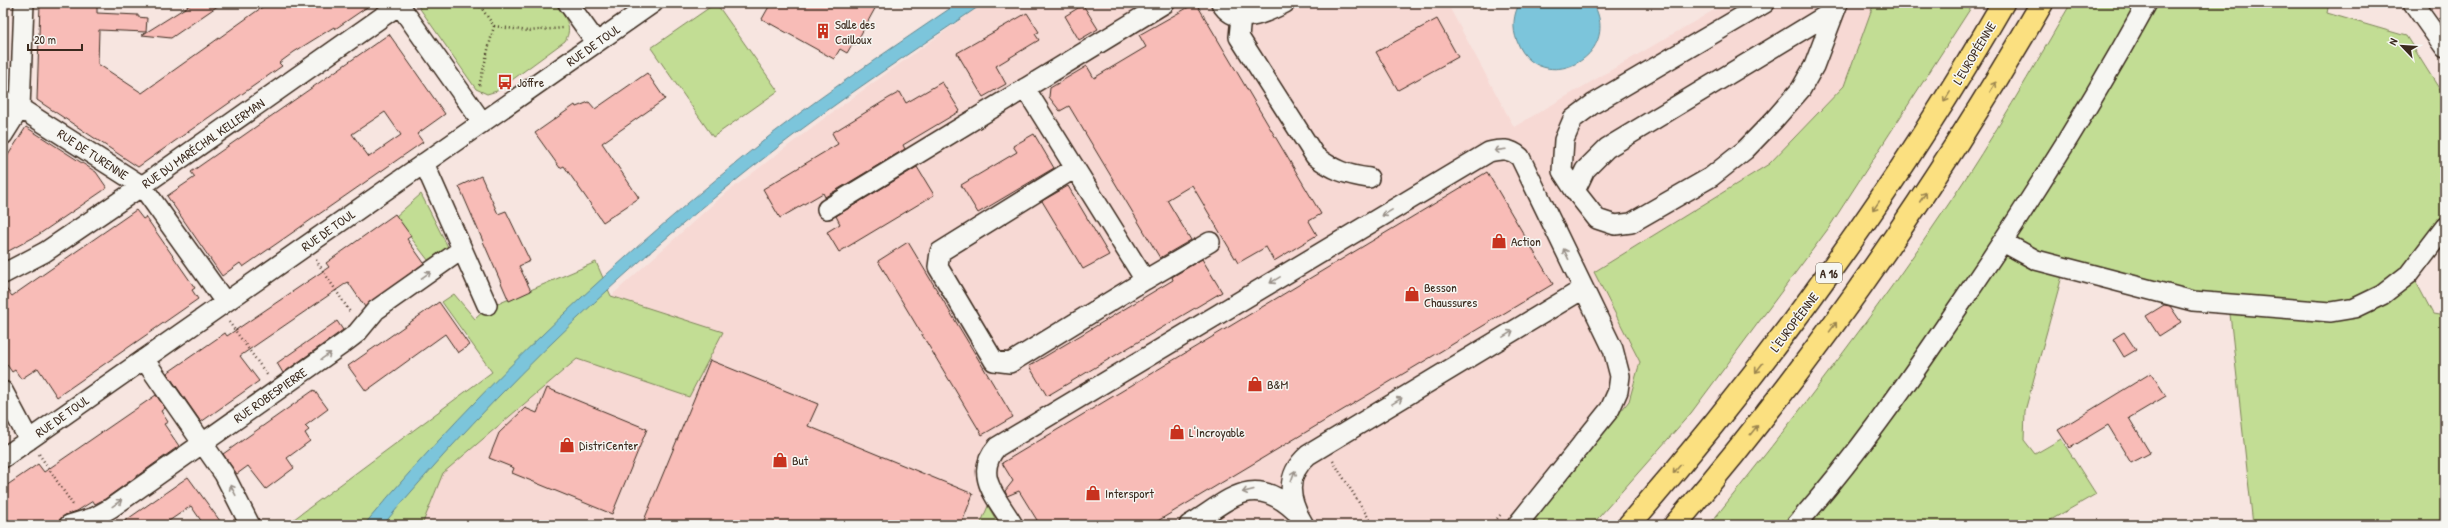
<svg xmlns="http://www.w3.org/2000/svg" width="2448" height="528" viewBox="0 0 2448 528" font-family="'Patrick Hand',sans-serif">
<style>
.built{fill:#f7d9d4}
.green{fill:#c2dd94;stroke:#7e8459}
.water{fill:#7bc5db;stroke:#61878f}
.building{fill:#f8bcb7;stroke:#3b2a1e;fill-rule:evenodd}
.lines{fill:none;stroke-linecap:round;stroke-linejoin:round}
.minor-casing{stroke:#3b2a1e;stroke-width:22}
.highway-casing{stroke:#3b2a1e;stroke-width:25}
.path{stroke:#3b2a1e;stroke-width:2.5;stroke-dasharray:1 3;stroke-linecap:butt}
.minor{stroke:#f6f6f2;stroke-width:19}
.highway{stroke:#fbe080;stroke-width:22}
.oneway{stroke:#9b854f}
.oneway2{stroke:#989088}
.labels{text-anchor:middle;dominant-baseline:central;stroke-width:3;stroke-linejoin:round;paint-order:stroke}
.shield{fill:#f6f6f2;stroke:#73675e;stroke-width:1}
.shield-label{font-size:12px;font-weight:bold;fill:#3b2a1e}
.poi-label{font-size:13px;fill:#3b2a1e;stroke:#f6f6f2;text-anchor:start}
.street-label{font-size:13px;fill:#3b2a1e;stroke:#f6f6f2}
</style>
<rect width="100%" height="100%" fill="#f7e5e0"/>
<filter id="ink" filterUnits="userSpaceOnUse"><feTurbulence type="fractalNoise" baseFrequency=".025" numOctaves="2"/><feDisplacementMap in="SourceGraphic" scale="8" xChannelSelector="R" yChannelSelector="G"/><feConvolveMatrix kernelMatrix="1 2 1 2 8 2 1 2 1" color-interpolation-filters="sRGB"/></filter>
<g filter="url(#ink)">
<path class="built" d="M984 3H1447L1514 127 1726 3H1874L1844 86 1769 164 1594 272 1640 362 1629 401 1530 525H422L443 473 641 305 611 296 721 197 826 117Z
M2428 3H2445V27Z"/>
<path class="green" d="M416 3H555C564 16 574 26 565 41L497 91 487 94 476 89Z
M716 3 778 91 713 137 651 48Z
M1874 3H1974L1828 229 1691 413 1592 525H1530L1629 401 1640 362 1594 272 1769 164 1844 86Z
M2071 3H2329L2327 13 2406 36 2445 98V234L2414 278 2433 314 2445 316V525H2253L2230 314 2062 276 2025 411 2024 440 2035 454 2061 439 2096 494 2042 525H1709C1793 421 1875 314 1950 202 1993 138 2032 70 2071 3Z
M421 194 448 247 428 260 395 217Z
M596 262 611 296 723 332 689 397 577 359 443 473 422 525H286L492 372 442 302 454 294 475 319 486 309Z
M988 506 999 525H980Z"/>
<path class="water" d="M958 3H984C914 50 843 97 777 148 635 257 497 388 383 525H364C485 381 625 251 772 134 832 88 895 46 958 3Z
M1520 3H1593C1625 58 1538 98 1517 41 1512 29 1513 14 1520 3Z"/>
<path class="building" d="M40 3 97 6V13L138 15V17L147 18 146 32 99 30 98 64 142 93 268 3H373L335 29 334 27 294 52 279 63 282 66 138 167 37 100Z
M193 3H222L171 38 142 35Z
M771 3H878L855 45 853 43 847 53 840 49 834 59 762 19Z
M1196 3 1321 214 1309 221 1317 235 1274 261 1266 247 1238 263 1192 185 1167 200 1191 240 1160 258 1069 106 1060 111 1049 97 1050 88 1087 66 1094 78 1146 47 1139 35Z
M1083 5 1098 29 1079 40 1065 16Z
M1027 13 1039 32 1035 34 1039 40 996 66 1006 84 983 97 957 53Z
M1437 19 1458 57 1398 90 1376 52Z
M389 34 445 114 417 134 423 142 243 267 240 263 222 276 167 196 195 177 191 172ZM385 112 401 135 369 157 352 134Z
M647 73 665 99 602 143 639 198 603 222 564 166 560 168 535 133 575 105 576 107 589 102 595 109Z
M942 82 960 111 903 145 905 149 825 197 823 193 780 218 763 189 838 144 832 133 889 98 900 92 906 103Z
M26 127 96 172 107 188 38 235 3 254V163Z
M1034 134 1054 168 978 213 961 185 1017 152 1013 146Z
M917 167 934 195 839 252 827 232 840 224 836 216Z
M1487 172 1553 284 1151 525H1040L1019 491 1007 496 1005 491 1013 481 1002 463Z
M481 176 498 214 506 211 530 261 519 266 531 291 509 301 459 186Z
M1068 186 1109 255 1083 269 1042 201Z
M136 210 143 219 146 217 150 223 195 288 192 290 198 299 57 397 38 368 21 379 15 370 12 372 3 359V285L12 296Z
M395 214 411 236 407 239 424 263 365 307 348 282 240 356 259 381 201 422 167 373 225 333 227 336 329 267 326 263Z
M908 242 1013 417 982 435 878 261Z
M1202 259 1222 292 1047 396 1029 366 1173 280 1172 277Z
M439 302 469 345 458 353 445 334 366 391 348 366Z
M2164 305 2170 306 2181 322 2159 336 2146 316Z
M337 321 343 330 283 373 277 363Z
M2124 332 2136 350 2124 357 2113 339Z
M710 360 818 404 808 426 973 494 961 525H642Z
M2151 373 2166 396 2129 418 2150 453 2131 463 2108 425 2070 448 2058 430Z
M547 388 647 429 612 514 512 473 514 468 489 458 499 433 525 408 537 413Z
M314 390 328 409 305 426 309 430 305 433 310 441 287 458 294 468 266 489 248 466 237 474 223 454Z
M156 395 165 408 161 411 168 422 164 424 179 446 105 499 95 504 93 501 77 511 65 515 56 525H3V488L38 464 44 472Z
M188 477 223 525H204L191 506 163 525H119Z"/>
<g class="lines">
<defs>
<path id="minor" d="M398 3 482 122
M568 3 596 42
M1221 3C1236 28 1266 13 1285 3
M1765 3 1593 104 1573 119 1564 140 1562 171 1575 191 1597 219 1615 225 1631 223 1711 177 1745 150 1774 120 1801 89 1814 66 1838 3
M2413 3 2445 48
M1241 17 1239 37 1315 156C1333 170 1347 175 1369 178
M1025 88 1145 280 1010 363 994 361 938 267 940 252 1075 168
M3 100 20 108 142 186 225 302
M3 135 20 108 24 3
M424 163 487 305
M1575 191 1585 170 1607 148 1835 10
M827 209 1165 3
M2003 242 2036 260 2193 301 2331 312 2355 308 2382 295 2409 274 2445 227
M3 274 45 252 142 186 399 5
M1145 280 1210 242
M144 359 224 474 250 525
M3 391 29 440
M3 458 653 3
M69 525 95 517 111 508 344 343 357 333 376 310 461 250
M1013 525C998 499 972 475 997 447L1489 152C1501 149 1510 148 1520 157L1613 349 1620 376 1618 391 1610 409 1517 525
M1189 525C1229 501 1252 471 1295 511
M1304 525C1289 501 1284 476 1308 455L1583 289
M1796 525C1855 458 1906 385 1955 312 2024 212 2089 109 2147 3"/>
<path id="highway" d="M1629 525C1770 363 1896 189 2003 3
M1675 525C1814 363 1935 188 2042 3"/>
</defs>
<use href="#minor" class="minor-casing"/>
<use href="#highway" class="highway-casing"/>
<path class="path" d="M478 3 494 26 479 86
M494 26 528 31 563 28
M316 260 350 312
M229 322 268 376
M39 454 73 505
M1333 461 1373 525
M1233 519 1237 525
M1492 525 1501 514"/>
<use href="#minor" class="minor"/>
<use href="#highway" class="highway"/>
</g>
<defs><path id="oneway-shaft" d="M-6 0H5M1.5-3L5.5 0L1.5 3" fill="none" stroke-width="1.6" stroke-linecap="round" stroke-linejoin="round"/></defs>
<g class="oneway">
<use href="#oneway-shaft" transform="translate(1993 87) rotate(-59)"/>
<use href="#oneway-shaft" transform="translate(1947 97) rotate(122)"/>
<use href="#oneway-shaft" transform="translate(1923 197) rotate(-56)"/>
<use href="#oneway-shaft" transform="translate(1876 206) rotate(124)"/>
<use href="#oneway-shaft" transform="translate(1833 327) rotate(-54)"/>
<use href="#oneway-shaft" transform="translate(1759 368) rotate(128)"/>
<use href="#oneway-shaft" transform="translate(1754 430) rotate(-51)"/>
<use href="#oneway-shaft" transform="translate(1677 469) rotate(130)"/>
</g>
<g class="oneway2">
<use href="#oneway-shaft" transform="translate(1500 150) rotate(173)"/>
<use href="#oneway-shaft" transform="translate(1387 213) rotate(149)"/>
<use href="#oneway-shaft" transform="translate(1566 254) rotate(-116)"/>
<use href="#oneway-shaft" transform="translate(426 275) rotate(-35)"/>
<use href="#oneway-shaft" transform="translate(1275 280) rotate(149)"/>
<use href="#oneway-shaft" transform="translate(1508 334) rotate(-31)"/>
<use href="#oneway-shaft" transform="translate(326 356) rotate(-35)"/>
<use href="#oneway-shaft" transform="translate(1397 401) rotate(-31)"/>
<use href="#oneway-shaft" transform="translate(1293 476) rotate(-70)"/>
<use href="#oneway-shaft" transform="translate(233 490) rotate(-118)"/>
<use href="#oneway-shaft" transform="translate(1248 491) rotate(166)"/>
<use href="#oneway-shaft" transform="translate(117 503) rotate(-36)"/>
</g>
</g>
<defs>
<symbol id="building-bare" viewBox="-9 -9 18 18"><path d="M-4-6H4V6H1V3H-1V6H-4ZM-2.5-4.3h1.7v1.8h-1.7ZM.8-4.3h1.7v1.8H.8ZM-2.5-1h1.7V.8h-1.7ZM.8-1h1.7V.8H.8Z" fill="#c8321e" stroke="#f6f6f2" stroke-width="2.5" paint-order="stroke"/></symbol>
<symbol id="bus-bare" viewBox="-9 -9 18 18"><path d="M-5-6H5V4H4V6H2V4H-2V6H-4V4H-5ZM-3.5-4V0h7V-4ZM-3.5 1.2v1.5H-2V1.2ZM2 1.2v1.5H3.5V1.2Z" fill="#c8321e" stroke="#f6f6f2" stroke-width="2.5" paint-order="stroke"/></symbol>
<symbol id="shop-bare" viewBox="-9 -9 18 18"><path d="M-5-2.5h2.3a2.7 3.5 0 0 1 5.4 0H5L5.5 6h-11ZM-1.5-2.5h3a1.5 2.3 0 0 0-3 0Z" fill="#c8321e" stroke="#f6f6f2" stroke-width="2.5" paint-order="stroke"/></symbol>
</defs>
<g fill-rule="evenodd">
<use href="#building-bare" x="812" y="20" width="22" height="22"/>
<use href="#bus-bare" x="494" y="71" width="22" height="22"/>
<use href="#shop-bare" x="1488" y="230" width="22" height="22"/>
<use href="#shop-bare" x="1401" y="283" width="22" height="22"/>
<use href="#shop-bare" x="1244" y="373" width="22" height="22"/>
<use href="#shop-bare" x="1166" y="421" width="22" height="22"/>
<use href="#shop-bare" x="556" y="434" width="22" height="22"/>
<use href="#shop-bare" x="769" y="449" width="22" height="22"/>
<use href="#shop-bare" x="1082" y="482" width="22" height="22"/>
</g>
<g class="labels">
<rect class="shield" x="1816" y="263" width="26" height="20" rx="3"/>
<g class="shield-label">
<text x="1829" y="273">A 16</text>
</g>
<g class="poi-label">
<text x="835" y="24">Salle des<tspan x="835" dy="15">Cailloux</tspan></text>
<text x="517" y="82">Joffre</text>
<text x="1511" y="241">Action</text>
<text x="1424" y="287">Besson<tspan x="1424" dy="15">Chaussures</tspan></text>
<text x="1267" y="384">B&amp;M</text>
<text x="1189" y="432">L'Incroyable</text>
<text x="579" y="445">DistriCenter</text>
<text x="792" y="460">But</text>
<text x="1105" y="493">Intersport</text>
</g>
<g class="street-label">
<text transform="translate(593 45) rotate(-35)">RUE DE TOUL</text>
<text transform="translate(1974 53) rotate(-59)">L'EUROPÉENNE</text>
<text transform="translate(203 143) rotate(-35)">RUE DU MARÉCHAL KELLERMAN</text>
<text transform="translate(93 154) rotate(33)">RUE DE TURENNE</text>
<text transform="translate(328 230) rotate(-35)">RUE DE TOUL</text>
<text transform="translate(1794 322) rotate(-53)">L'EUROPÉENNE</text>
<text transform="translate(270 395) rotate(-35)">RUE ROBESPIERRE</text>
<text transform="translate(62 416) rotate(-35)">RUE DE TOUL</text>
</g>
</g>
<rect width="2448" height="528" fill="none" stroke="#f6f6f2" stroke-width="16"/>
<rect x="8" y="8" width="2432" height="512" fill="none" stroke="#3b2a1e" stroke-width="1.5" filter="url(#ink)"/>
<g transform="translate(2402 46) rotate(295)" stroke="#f6f6f2" stroke-width="3" paint-order="stroke">
<path d="M0-3L7 15L0 10L-7 15Z" fill="#3b2a1e"/>
<text y="-6" font-size="11" font-weight="bold" text-anchor="middle" fill="#3b2a1e">N</text>
</g>
<path d="M28 44v6h54v-6" fill="none" stroke="#3b2a1e" stroke-width="2"/>
<text x="34" y="44" font-size="12" fill="#3b2a1e" stroke="#f6f6f2" stroke-width="3" paint-order="stroke">20 m</text>
</svg>
